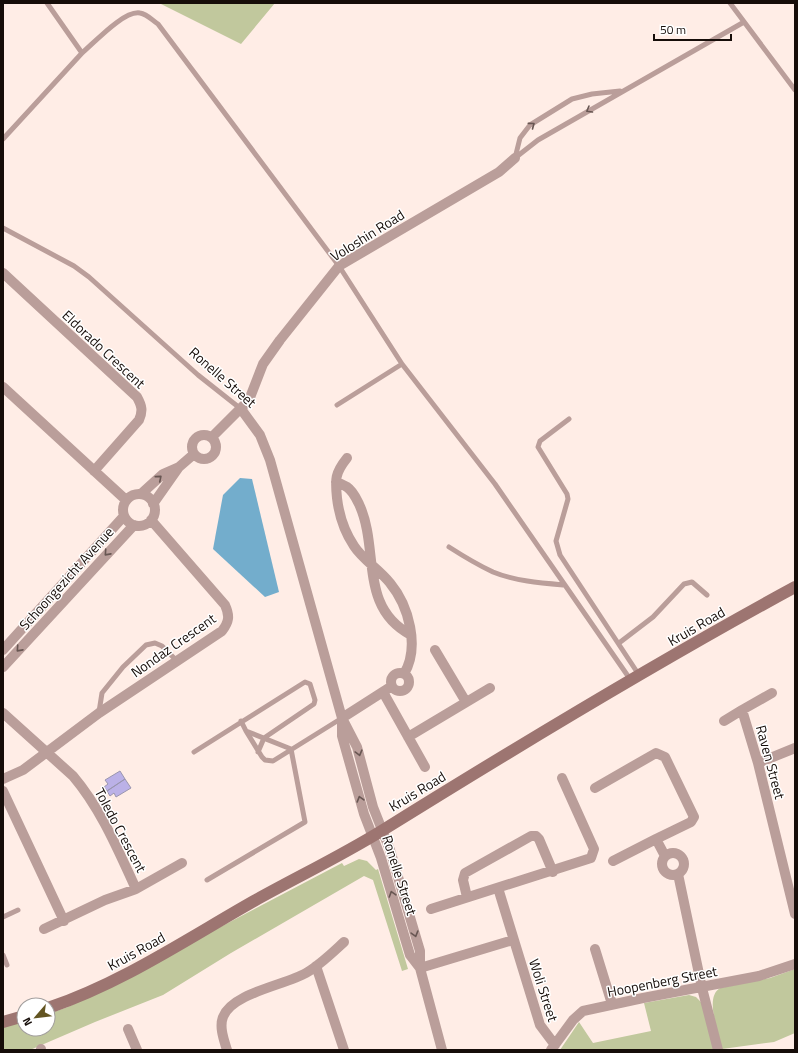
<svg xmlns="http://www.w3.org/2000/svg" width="798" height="1053" viewBox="0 0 798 1053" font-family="'Titillium Web',sans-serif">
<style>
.green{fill:#c1c89d}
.water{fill:#73adcc}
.building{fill:#bbb1e7;stroke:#9a96af}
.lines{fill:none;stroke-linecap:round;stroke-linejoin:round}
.lane{stroke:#ba9e9a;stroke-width:5}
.street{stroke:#ba9e9a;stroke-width:10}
.secondary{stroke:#9d7571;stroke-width:12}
.oneway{stroke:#685652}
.labels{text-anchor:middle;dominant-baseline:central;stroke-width:3;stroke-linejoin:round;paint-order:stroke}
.street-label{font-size:14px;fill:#160d09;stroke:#fff}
</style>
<rect width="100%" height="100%" fill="#ffede6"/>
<path class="green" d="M159 3H275L241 44Z
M359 859 367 861 376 870 378 869 408 969 402 971 373 880 364 876 231 953 163 995 95 1022 30 1050H3V1027L24 1021V1029H48V1014L68 1007 342 863 344 866Z
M795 969V1033L774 1042 722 1049C719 1032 704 998 720 988L770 978Z
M689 995 696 997 702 1003 714 1050H560L579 1022 593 1043 651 1031 644 1003Z"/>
<path class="water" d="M240 478 252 479 279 592 265 597 213 549 223 495Z"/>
<path class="building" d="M120 771 125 779 107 791 104 787 108 784 105 780Z
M125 779 131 788 116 797 114 793 110 796 107 791Z"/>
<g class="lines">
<path class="lane" d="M730 3 795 90
M82 53C94 43 124 10 140 13 147 14 152 20 158 24L339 266 402 364
M3 139 82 53 47 3
M515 158 538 140 744 22
M515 158 520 138 530 125 572 99 592 94 620 91
M3 228 74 266 89 277 198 375 241 409
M337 405 402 364 495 484 630 679
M569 419 540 441 538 447 567 494 568 499 556 541 560 555 639 675
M449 547C463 556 478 565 493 572 515 581 540 583 564 585
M619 643 653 617 684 584 692 582 707 595
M99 712 102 693 123 667 146 645 155 643 162 646 177 661
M241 721 246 731 291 749
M246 731 262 757 265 760 273 761 342 718
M194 752 305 682 310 684 315 700 314 704 264 738 258 752
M207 880 305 822 291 749
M3 917 18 910
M3 955 7 965"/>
<path class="street" d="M3 273 137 397C142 406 143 411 139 420L94 471
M3 387 126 500
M241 409 260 435 270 460 342 718 357 747 373 807 390 850 420 951V968L442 1050
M192 447a12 12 0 1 1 24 0a12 12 0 1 1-24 0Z
M212 437 249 400 263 364 280 340 339 266 499 172 515 158
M347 458C335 473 335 479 337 498 339 515 344 531 354 546 363 560 379 569 390 583 409 606 420 647 404 674
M336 482C340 483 344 485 347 487 353 491 356 498 359 504 380 549 358 607 411 635
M141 494 163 474 179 467 194 454
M123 510a16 16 0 1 1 32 0a16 16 0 1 1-32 0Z
M153 504 179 467
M3 650 124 516
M435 650 466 702
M3 667 134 525
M391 682a9 9 0 1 1 18 0a9 9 0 1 1-18 0Z
M383 692 425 767
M772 693 742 710 758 763 795 914
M3 713 73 776C101 809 118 850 136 889
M342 718 392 686
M342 720V736L364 814 381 858 410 955 420 968
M724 721 742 710
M408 737 490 688
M758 763 795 748
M3 779 23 770 99 713 222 631C229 622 230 616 225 605L151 520
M595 788 656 753 665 757 694 817 691 822 656 839
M3 791 64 921
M662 864a11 11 0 1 1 22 0a11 11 0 1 1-22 0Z
M613 861 656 839 665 856
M678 874 702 988 718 1050
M498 888 540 1025 555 1045
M467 897 463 880 465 873 531 836H536L539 839 553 872
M431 909 591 858 594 849 562 778
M44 929 105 900 136 889 182 863
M595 949 612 1004
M316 966 344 1050
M420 968 513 940
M128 1029 137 1050
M41 1049V1050
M227 1050C224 1040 219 1027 223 1017 232 993 285 985 306 973 320 965 332 953 344 942
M551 1050 573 1020 583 1011 643 998 759 976 795 964"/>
<path class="secondary" d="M48 1008C122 983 187 939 254 901 297 877 341 856 383 830 518 746 655 663 795 587
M3 1022 24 1016"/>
</g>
<defs><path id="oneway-chevron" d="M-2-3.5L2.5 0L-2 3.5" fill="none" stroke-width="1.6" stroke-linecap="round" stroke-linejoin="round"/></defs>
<g class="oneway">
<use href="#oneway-chevron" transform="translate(589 110) rotate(150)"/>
<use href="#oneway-chevron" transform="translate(532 125) rotate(-37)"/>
<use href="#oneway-chevron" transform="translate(159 478) rotate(-40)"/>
<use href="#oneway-chevron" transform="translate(107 553) rotate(132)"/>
<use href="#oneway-chevron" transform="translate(19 649) rotate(132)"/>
<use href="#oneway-chevron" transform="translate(359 753) rotate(75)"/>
<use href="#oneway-chevron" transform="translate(360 799) rotate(-106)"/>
<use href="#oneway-chevron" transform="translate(392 894) rotate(-107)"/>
<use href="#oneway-chevron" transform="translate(415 934) rotate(74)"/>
</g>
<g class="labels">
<g class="street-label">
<text transform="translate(367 235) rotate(-32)">Voloshin Road</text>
<text transform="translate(104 349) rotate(43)">Eldorado Crescent</text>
<text transform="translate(223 377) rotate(41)">Ronelle Street</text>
<text transform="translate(66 578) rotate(-48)">Schoongezicht Avenue</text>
<text transform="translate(696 626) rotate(-30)">Kruis Road</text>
<text transform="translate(173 645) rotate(-35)">Nondaz Crescent</text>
<text transform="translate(771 762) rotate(75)">Raven Street</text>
<text transform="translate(417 791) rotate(-31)">Kruis Road</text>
<text transform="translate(121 830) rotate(62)">Toledo Crescent</text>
<text transform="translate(400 875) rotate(72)">Ronelle Street</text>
<text transform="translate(136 951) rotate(-29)">Kruis Road</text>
<text transform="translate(662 981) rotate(-11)">Hoopenberg Street</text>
<text transform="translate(544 990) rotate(72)">Woli Street</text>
</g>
</g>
<rect width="798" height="1053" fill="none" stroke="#160d09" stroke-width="8"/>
<g transform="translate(36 1017) rotate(242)"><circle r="19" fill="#ffffff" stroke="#a29e9d"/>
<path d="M0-3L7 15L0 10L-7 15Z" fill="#635522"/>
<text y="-6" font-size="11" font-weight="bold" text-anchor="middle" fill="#160d09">N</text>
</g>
<path d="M654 34v6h77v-6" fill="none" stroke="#160d09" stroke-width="2"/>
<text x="660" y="34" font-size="12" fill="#160d09" stroke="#ffffff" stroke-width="3" paint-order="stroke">50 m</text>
</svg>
